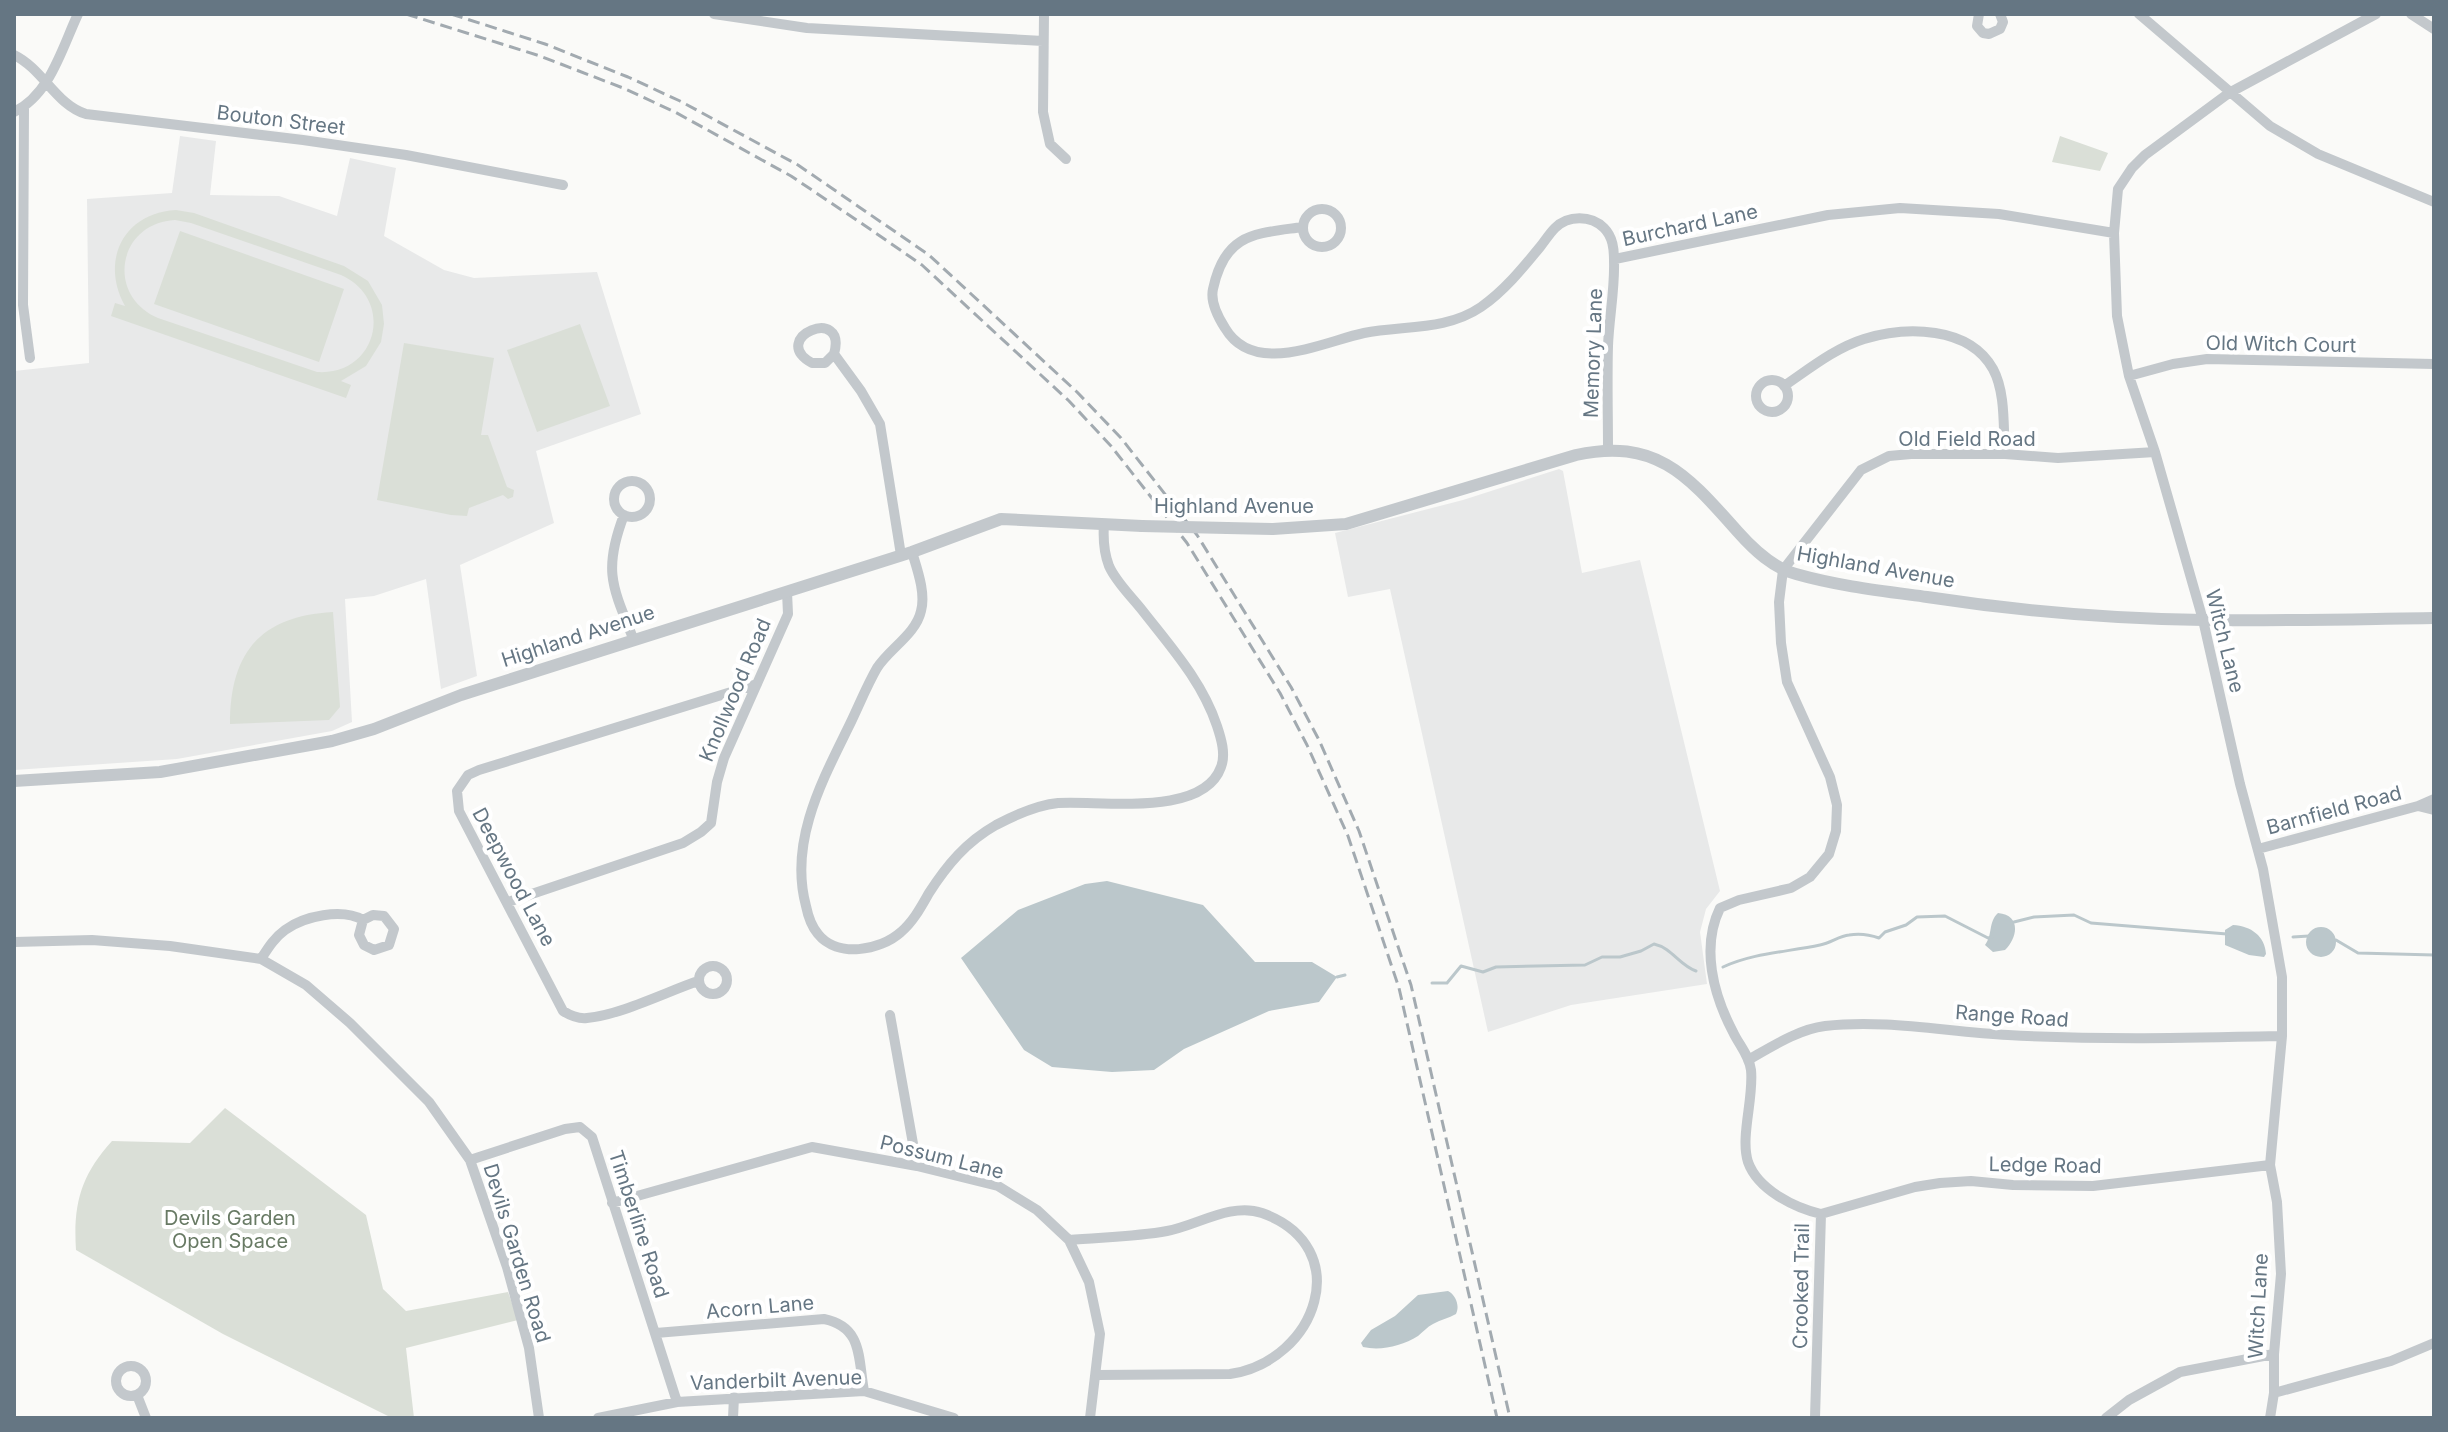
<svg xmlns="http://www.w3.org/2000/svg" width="2448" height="1432" viewBox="0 0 2448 1432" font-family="Inter,sans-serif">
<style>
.built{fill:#e8e9e9}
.green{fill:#dadfd7;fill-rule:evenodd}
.water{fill:#bbc7cb}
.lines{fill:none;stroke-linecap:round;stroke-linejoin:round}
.stream{stroke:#bbc7cb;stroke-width:3}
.minor{stroke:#c3c8cc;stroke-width:10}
.tertiary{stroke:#c3c8cc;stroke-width:12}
.rail{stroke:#a2aab0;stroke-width:3;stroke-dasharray:12 6;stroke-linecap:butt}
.tertiary-bridge{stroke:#c3c8cc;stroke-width:12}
.labels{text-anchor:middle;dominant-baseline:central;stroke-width:8;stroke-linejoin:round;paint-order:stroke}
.street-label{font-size:20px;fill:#657683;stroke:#fff}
.park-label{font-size:20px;fill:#687a64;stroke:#fff}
</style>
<rect width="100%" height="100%" fill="#fafaf8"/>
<path class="built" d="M180 136 216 141 210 195 279 196 337 216 350 158 396 168 384 236 444 270 474 278 597 272 641 414 536 451 554 523 460 565 477 676 441 689 426 579 374 596 345 599 352 722 332 731 177 759 14 770V371L89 363 87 199 172 193Z
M1559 469 1563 471 1582 573 1640 560 1720 891 1706 909 1700 932 1707 984 1571 1005 1488 1032 1390 589 1348 597 1335 533 1463 500Z"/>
<path class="green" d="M2060 136 2108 153 2100 171 2052 162Z
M176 210 194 213 344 266 368 281 382 305 384 324 381 342 366 366 341 381 351 385 346 398 111 316 115 303 125 306C100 261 123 213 176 210ZM175 220 191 223 341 275C396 300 377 376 317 372L158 318C105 295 118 223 175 220Z
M180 231 344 289 319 362 154 304Z
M580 324 610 406 537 432 507 350Z
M404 343 494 358 481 435H488L507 487 514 490 513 497 508 499 503 495 469 508 467 516 451 515 377 500Z
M333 612 340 707 329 720 230 724C230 653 260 616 333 612Z
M225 1108 366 1215 383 1289 406 1311 508 1292 518 1320 406 1348 414 1418H392L223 1334 76 1250C73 1204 81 1175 112 1141L190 1143Z"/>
<path class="water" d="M1107 881 1203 905 1255 962H1312L1337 977 1319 1002 1269 1011 1184 1049 1154 1070 1112 1072 1052 1067 1024 1050 961 958 1018 910 1085 884Z
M1998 913C2021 915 2018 937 2005 950L1993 952 1985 945C1993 935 1988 922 1998 913Z
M2233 925C2251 926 2265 936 2266 954L2264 957 2249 955 2225 945V930Z
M2306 942a15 15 0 1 1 30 0a15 15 0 1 1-30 0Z
M1448 1291C1456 1295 1460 1306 1456 1314 1449 1318 1440 1320 1433 1324 1427 1327 1423 1332 1418 1336 1402 1346 1381 1351 1363 1347L1361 1343 1371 1330 1395 1316 1418 1295Z"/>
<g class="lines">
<path class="stream" d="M2014 922 2034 917 2074 915 2091 923 2227 934
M2293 937 2309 936
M2336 940 2358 953 2434 955
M1723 967C1753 953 1787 952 1820 945 1831 943 1839 936 1849 935 1860 933 1868 934 1879 938L1885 932 1906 925 1917 917 1945 916 1988 938 1992 937
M1337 977 1345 975
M1432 983H1447L1461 966 1483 972 1496 967 1585 965 1602 957H1620L1641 951 1654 944C1672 948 1679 965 1696 971"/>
<path class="minor" d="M714 14 807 28 1043 41
M1044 14 1043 112 1050 144 1066 159
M1979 14 1977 26 1983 33 1989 34 2000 29 2003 22 2000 14
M2139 14 2270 126 2318 154 2434 202
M2411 14 2434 29
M14 55C43 69 56 105 86 114L303 140 406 155 563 185
M24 107 23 305 30 358
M14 112C50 95 62 48 78 14
M1303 228a19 19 0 1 1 38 0a19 19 0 1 1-38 0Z
M1302 227C1254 234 1225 233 1213 289 1210 302 1218 317 1225 328 1254 377 1322 342 1364 333 1403 325 1446 331 1481 307 1504 291 1522 269 1540 247 1545 241 1549 234 1555 228 1568 215 1591 215 1604 228 1613 237 1614 249 1614 261 1615 289 1609 318 1608 346 1607 380 1608 414 1608 449
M1615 259 1828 215 1900 208 1999 214 2114 233
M834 354 825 363H812C767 338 848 304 834 354L861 391 880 424 901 555
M2129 376 2173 364 2207 359 2434 364
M1756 396a16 16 0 1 1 32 0a16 16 0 1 1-32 0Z
M1784 386C1809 369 1835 348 1864 339 1906 326 1969 326 1993 369 2006 393 2003 428 2005 454
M614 499a18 18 0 1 1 36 0a18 18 0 1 1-36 0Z
M624 515C603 570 612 586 633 638
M912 552C917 569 926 593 921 611 916 634 889 649 877 668 866 687 858 708 848 728 821 783 789 843 806 906 808 916 812 927 818 934 837 958 880 951 901 932 913 922 921 907 929 893 947 865 966 842 996 825 1015 815 1037 805 1058 803 1100 800 1203 818 1221 767 1226 754 1221 738 1217 726 1202 681 1170 646 1142 610 1131 596 1116 582 1109 566 1104 553 1103 538 1104 524
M2418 806 2434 810
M2258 849 2418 806 2434 799
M508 902 683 843 701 832 711 823 717 782 724 758 788 614 787 592
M14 942 92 940 170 946 261 959 306 985 350 1023 429 1102 470 1160 507 1267 529 1348 539 1418
M261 959C268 948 274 938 285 930 304 916 342 908 363 920L373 915 384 916 394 929 389 945 374 950 364 945 359 935 363 920
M699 980a14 14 0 1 1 28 0a14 14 0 1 1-28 0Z
M698 981C666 992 620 1015 587 1018 578 1019 571 1016 563 1011L459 811 457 791 468 775 479 770 757 684
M890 1015 917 1166
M1748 1060C1771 1047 1799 1029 1825 1026 1886 1019 1947 1032 2008 1035 2100 1040 2190 1038 2282 1036
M470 1160 565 1129 580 1127 592 1137 677 1402
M612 1203 812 1147 917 1166 998 1186 1037 1210 1069 1240 1089 1282 1100 1334 1090 1418
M1821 1214 1915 1187 1940 1183 1971 1181 2013 1185 2093 1186 2270 1165
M1069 1240C1101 1237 1135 1237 1167 1231 1196 1226 1231 1202 1262 1213 1357 1247 1317 1361 1230 1374L1097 1375
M656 1333 824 1319C863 1327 858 1358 864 1391
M116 1381a15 15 0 1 1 30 0a15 15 0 1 1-30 0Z
M2274 1393 2391 1361 2434 1343
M137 1395 146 1418
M598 1418 677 1402 864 1391 954 1418
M733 1418 734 1397
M1815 1418 1821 1214C1795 1208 1758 1190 1748 1162 1740 1137 1754 1098 1751 1070 1749 1055 1739 1045 1733 1032 1713 994 1701 947 1720 908L1739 900 1791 888 1810 877 1829 854 1836 831 1837 805 1830 777 1787 682 1781 643 1779 602 1783 570 1861 470 1889 456 1911 454H2005L2058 458 2155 452
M2106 1418 2129 1400 2180 1372 2274 1354
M2270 1418 2274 1393V1354L2281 1274 2277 1202 2270 1165 2282 1036V977L2263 869 2240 784 2203 620 2155 452 2129 376 2117 316 2114 233 2118 189 2132 168 2145 155 2229 93 2376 14"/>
<path class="tertiary" d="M1227 528 1273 529 1346 524 1576 455C1657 437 1689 477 1738 532 1754 550 1773 568 1796 574 1838 586 1883 591 1927 597 2019 611 2111 619 2204 620 2281 621 2357 619 2434 618
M14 781 160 772 332 741 374 729 461 695 912 552 1001 519 1142 526"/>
<path class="rail" d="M406 14 540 56 623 88 675 112 791 176 864 225 922 265 1069 401 1111 446 1187 543 1280 693 1307 745 1348 836 1399 988 1497 1418
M451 14 545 44 628 77 680 101 798 165 929 255 1077 392 1121 438 1197 535 1291 687 1319 740 1359 831 1411 985 1510 1418"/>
<path class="tertiary-bridge" d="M1142 526 1227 528"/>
</g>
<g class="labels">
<g class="street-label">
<text transform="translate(281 120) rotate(7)">Bouton Street</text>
<text transform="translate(1690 225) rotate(-12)">Burchard Lane</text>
<text transform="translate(2281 344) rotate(1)">Old Witch Court</text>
<text transform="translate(1593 353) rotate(-88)">Memory Lane</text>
<text x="1967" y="439">Old Field Road</text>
<text x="1234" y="506">Highland Avenue</text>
<text transform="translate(1876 567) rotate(10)">Highland Avenue</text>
<text transform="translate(578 636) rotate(-18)">Highland Avenue</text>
<text transform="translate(2225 641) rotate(76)">Witch Lane</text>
<text transform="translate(735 690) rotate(-67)">Knollwood Road</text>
<text transform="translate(2334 810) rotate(-15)">Barnfield Road</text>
<text transform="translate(514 877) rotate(62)">Deepwood Lane</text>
<text transform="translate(2012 1016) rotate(4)">Range Road</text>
<text transform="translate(942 1157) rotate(14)">Possum Lane</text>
<text transform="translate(2045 1165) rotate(1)">Ledge Road</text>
<text transform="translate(639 1224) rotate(72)">Timberline Road</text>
<text transform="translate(517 1253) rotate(73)">Devils Garden Road</text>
<text transform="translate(1801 1286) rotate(-89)">Crooked Trail</text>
<text transform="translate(2258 1306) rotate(-87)">Witch Lane</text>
<text transform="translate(760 1307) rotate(-5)">Acorn Lane</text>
<text transform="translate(776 1380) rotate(-2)">Vanderbilt Avenue</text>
</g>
<g class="park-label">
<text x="230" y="1218">Devils Garden<tspan x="230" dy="23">Open Space</tspan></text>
</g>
</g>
<rect width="2448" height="1432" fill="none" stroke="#657683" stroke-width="32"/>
</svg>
